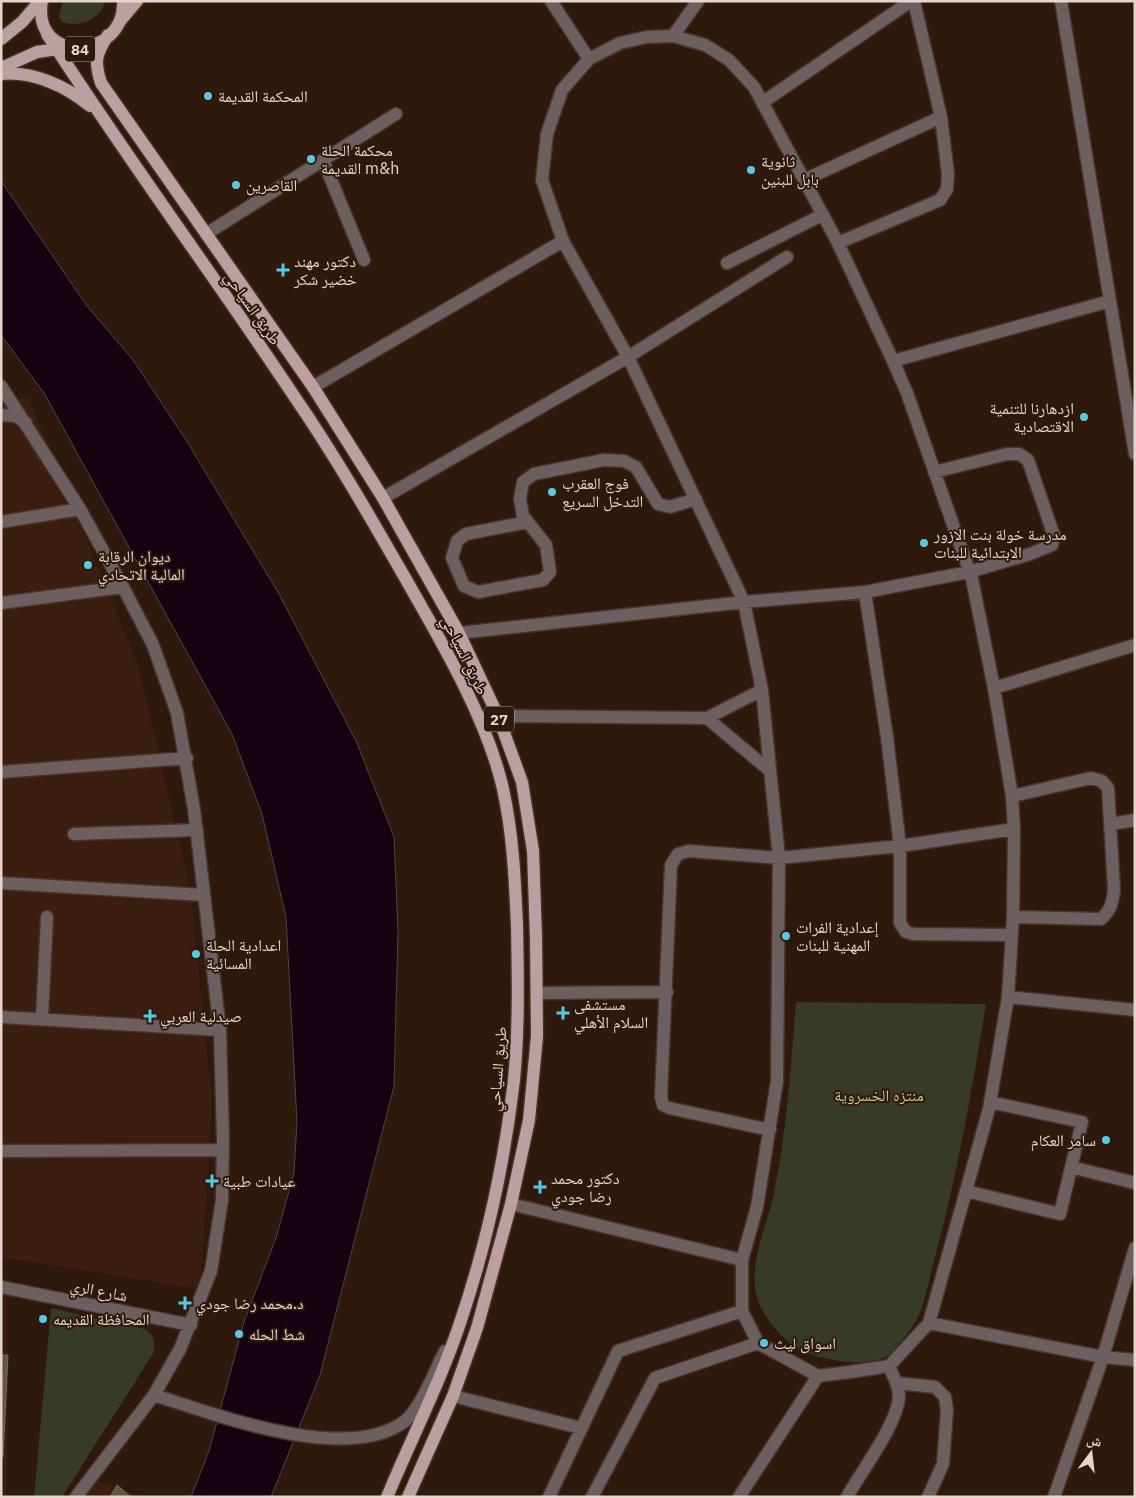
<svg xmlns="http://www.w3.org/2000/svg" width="1136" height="1498" viewBox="0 0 1136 1498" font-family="'IBM Plex Sans','Noto Naskh Arabic',sans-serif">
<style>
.built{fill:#3b1e0f}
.green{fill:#373a24}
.water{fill:#160211;stroke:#544149}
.building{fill:#645540;stroke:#786956}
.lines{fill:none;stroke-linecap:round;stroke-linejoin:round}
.minor-casing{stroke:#493227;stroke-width:15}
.major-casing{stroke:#493227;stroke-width:15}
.minor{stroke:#6d5e60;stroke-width:12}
.major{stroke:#bd9fa1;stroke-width:12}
.poi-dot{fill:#59c8e4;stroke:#2f180c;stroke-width:2}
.labels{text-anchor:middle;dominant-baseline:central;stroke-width:4;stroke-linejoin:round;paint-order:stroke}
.shield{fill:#2f180c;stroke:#af9c93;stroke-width:1}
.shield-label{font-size:15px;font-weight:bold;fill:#e6d5cd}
.poi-label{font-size:16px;fill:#e6d5cd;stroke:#2f180c;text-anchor:start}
.street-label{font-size:16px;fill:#e6d5cd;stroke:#2f180c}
.park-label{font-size:16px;fill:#c5cd92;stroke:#2f180c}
</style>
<rect width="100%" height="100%" fill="#2f180c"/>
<path class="built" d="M28 397 138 665 190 888 212 1103 200 1289 1 1257V404Z
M1 1280 8 1282 7 1497H1Z
M92 1479 143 1497H83Z"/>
<path class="green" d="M63 1H105C101 20 79 28 62 22L59 16Z
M796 1002 986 1004C972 1091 957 1177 934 1261 929 1278 925 1306 916 1321 910 1331 901 1342 893 1351 875 1372 811 1360 791 1344 777 1333 760 1313 756 1294 749 1259 769 1221 775 1188 787 1127 791 1064 796 1002Z
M51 1308 145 1329C154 1335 155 1341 154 1352L62 1497H34Z"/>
<path class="water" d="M1 181 87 306 133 360 186 440 279 594 357 743 394 837 398 931 394 1086 320 1375 271 1497H191L209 1451 244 1322 276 1238 294 1173 297 1122 286 917 262 814 232 734 44 393 1 335Z"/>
<path class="building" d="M1 1355H8L3 1457H1Z
M117 1485 131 1497H110Z"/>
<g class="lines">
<defs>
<path id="minor" d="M551 1 589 59
M1061 1 1135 454
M673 36 705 45 729 60 754 87 838 243 893 361 907 393 972 579 994 688 1012 796 1014 829 1013 917 1008 997 989 1109 929 1323 889 1366 850 1372 818 1376 758 1343 742 1311V1260L757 1207 777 1081 779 858 762 690 744 602 628 357 563 241 542 180 547 134 562 90 589 59 620 43 647 37Z
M673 36 698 1
M763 102 911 1
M323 160 364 260
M804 180 941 117
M206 234 396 114
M838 243 940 200 947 189 948 174 941 117 914 1
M727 263 822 215
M893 361 1110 301
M1 386 80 509 123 587 153 645 177 713 194 809 220 1030 223 1139 222 1200 211 1271 180 1349 154 1395 76 1497
M313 387 563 241
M1 415 16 416 26 423
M383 498 628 357 787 257
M1 522 80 509
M528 522 466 534 457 541 452 558 464 586 478 592 543 580 550 572 546 545 523 516 520 499 523 482 534 474 604 460 624 461 636 467 658 504 670 507 696 499
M865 592 887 737 900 846V923L906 932 913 934 1012 935
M1 603 123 587
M459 633 744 602 865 592 969 572 1030 554 1052 545 1054 536 1028 460 1019 454H1007L934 472
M994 688 1135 645
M498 716 707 718 762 690
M707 718 769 770
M1 772 187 758
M1012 796 1091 778 1102 781 1108 788 1114 889C1113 902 1111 910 1101 919L1013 917
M1111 824 1135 820
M74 834 197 830
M1 883 204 895
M537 993 667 992
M1008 997 1135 1010
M1 1017 220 1030
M42 1018 47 917
M770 1130 669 1108 663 1105 661 1097 671 865 678 854 689 851 779 858 900 846 1014 829
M1 1151 223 1150
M1071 1167 1135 1183
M966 1191 1060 1214 1082 1122 990 1102
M511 1204 742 1260
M1 1287 191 1325
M929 1323 1103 1357 1135 1360
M897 1383 935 1387 945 1397 947 1410 943 1464 928 1497
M154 1395C217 1415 348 1465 405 1421 421 1408 435 1370 445 1351
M453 1396 581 1428
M549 1497 618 1351 742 1311
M592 1497 655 1378 758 1343
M739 1497 818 1376
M847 1497C861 1472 898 1423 899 1396 899 1385 893 1376 889 1366
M1054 1497 1103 1357 1135 1248"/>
<path id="major" d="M42 1C31 66 126 60 123 1
M121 20 137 1
M47 34C126 157 213 274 294 396 334 454 369 515 404 576 440 639 487 718 503 789 513 834 515 880 517 926 518 977 519 1029 514 1080 505 1158 487 1242 462 1317 442 1379 412 1437 387 1497
M108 35C96 54 94 61 101 83L313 387 383 498 459 633 498 716 522 782 533 851 536 938 537 1036 529 1120 511 1204 477 1328 453 1396 408 1497
M1 39 22 22 40 1
M1 68 37 52 65 48
M1 74C33 71 66 86 90 106"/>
</defs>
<use href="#minor" class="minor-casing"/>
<use href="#major" class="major-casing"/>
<use href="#minor" class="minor"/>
<use href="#major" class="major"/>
</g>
<g class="poi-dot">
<circle cx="208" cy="96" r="5"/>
<circle cx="311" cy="159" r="5"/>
<circle cx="751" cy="170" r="5"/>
<circle cx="236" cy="185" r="5"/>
<path d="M280.5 262.5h5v5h5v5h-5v5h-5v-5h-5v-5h5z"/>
<circle cx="1084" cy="417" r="5"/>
<circle cx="552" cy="492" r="5"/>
<circle cx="924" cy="543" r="5"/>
<circle cx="88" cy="565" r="5"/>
<circle cx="786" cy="936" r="5"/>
<circle cx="196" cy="954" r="5"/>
<path d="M560.5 1005.5h5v5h5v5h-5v5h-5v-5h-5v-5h5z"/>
<path d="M147.5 1008.5h5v5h5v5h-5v5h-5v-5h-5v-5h5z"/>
<circle cx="1106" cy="1140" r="5"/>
<path d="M209.5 1173.5h5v5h5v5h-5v5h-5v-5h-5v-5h5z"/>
<path d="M537.5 1179.5h5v5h5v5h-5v5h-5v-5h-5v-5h5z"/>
<path d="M182.5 1295.5h5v5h5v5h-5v5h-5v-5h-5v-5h5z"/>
<circle cx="43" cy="1319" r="5"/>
<circle cx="239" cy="1334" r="5"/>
<circle cx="764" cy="1343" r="5"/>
</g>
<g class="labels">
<g class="shield">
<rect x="65" y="36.5" width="30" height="25" rx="4"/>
<rect x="484" y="706.5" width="30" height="25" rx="4"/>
</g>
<g class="shield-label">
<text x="80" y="49">84</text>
<text x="499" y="719">27</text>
</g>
<g class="poi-label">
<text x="218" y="96">المحكمة القديمة</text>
<text x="321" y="150">محكمة الحلة<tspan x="321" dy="18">القديمة m&amp;h</tspan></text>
<text x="761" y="161">ثانوية<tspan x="761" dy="18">بابل للبنين</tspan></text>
<text x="246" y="185">القاصرين</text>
<text x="294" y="261">دكتور مهند<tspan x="294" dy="18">خضير شكر</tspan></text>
<text x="1074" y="408" text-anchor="end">ازدهارنا للتنمية<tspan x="1074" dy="18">الاقتصادية</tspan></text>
<text x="562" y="483">فوج العقرب<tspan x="562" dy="18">التدخل السريع</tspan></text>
<text x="934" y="534">مدرسة خولة بنت الازور<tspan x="934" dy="18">الابتدائية للبنات</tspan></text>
<text x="98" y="556">ديوان الرقابة<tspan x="98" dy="18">المالية الاتحادي</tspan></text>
<text x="796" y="927">إعدادية الفرات<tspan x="796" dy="18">المهنية للبنات</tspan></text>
<text x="206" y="945">اعدادية الحلة<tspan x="206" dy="18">المسائية</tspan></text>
<text x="574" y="1004">مستشفى<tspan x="574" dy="18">السلام الأهلي</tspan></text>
<text x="160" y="1016">صيدلية العربي</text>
<text x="1096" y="1140" text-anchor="end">سامر العكام</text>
<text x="551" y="1178">دكتور محمد<tspan x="551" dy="18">رضا جودي</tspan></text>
<text x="223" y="1181">عيادات طبية</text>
<text x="196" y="1303">د.محمد رضا جودي</text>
<text x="53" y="1319">المحافظة القديمه</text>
<text x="249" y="1334">شط الحله</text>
<text x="774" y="1343">اسواق ليث</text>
</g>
<g class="street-label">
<text transform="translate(253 308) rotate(55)">طريق السياحي</text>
<text transform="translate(465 655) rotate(64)">طريق السياحي</text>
<text transform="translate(497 1069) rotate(-85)">طريق السياحي</text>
<text transform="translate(99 1290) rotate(11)">شارع الري</text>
</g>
<g class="park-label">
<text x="879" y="1095">منتزه الخسروية</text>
</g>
</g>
<rect width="1136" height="1498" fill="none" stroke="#e6d5cd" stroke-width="5"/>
<g transform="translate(1091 1453) rotate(15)" stroke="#2f180c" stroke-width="4" paint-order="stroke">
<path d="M0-4L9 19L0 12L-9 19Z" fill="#e6d5cd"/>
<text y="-8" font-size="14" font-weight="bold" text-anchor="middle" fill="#e6d5cd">ش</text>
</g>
</svg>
